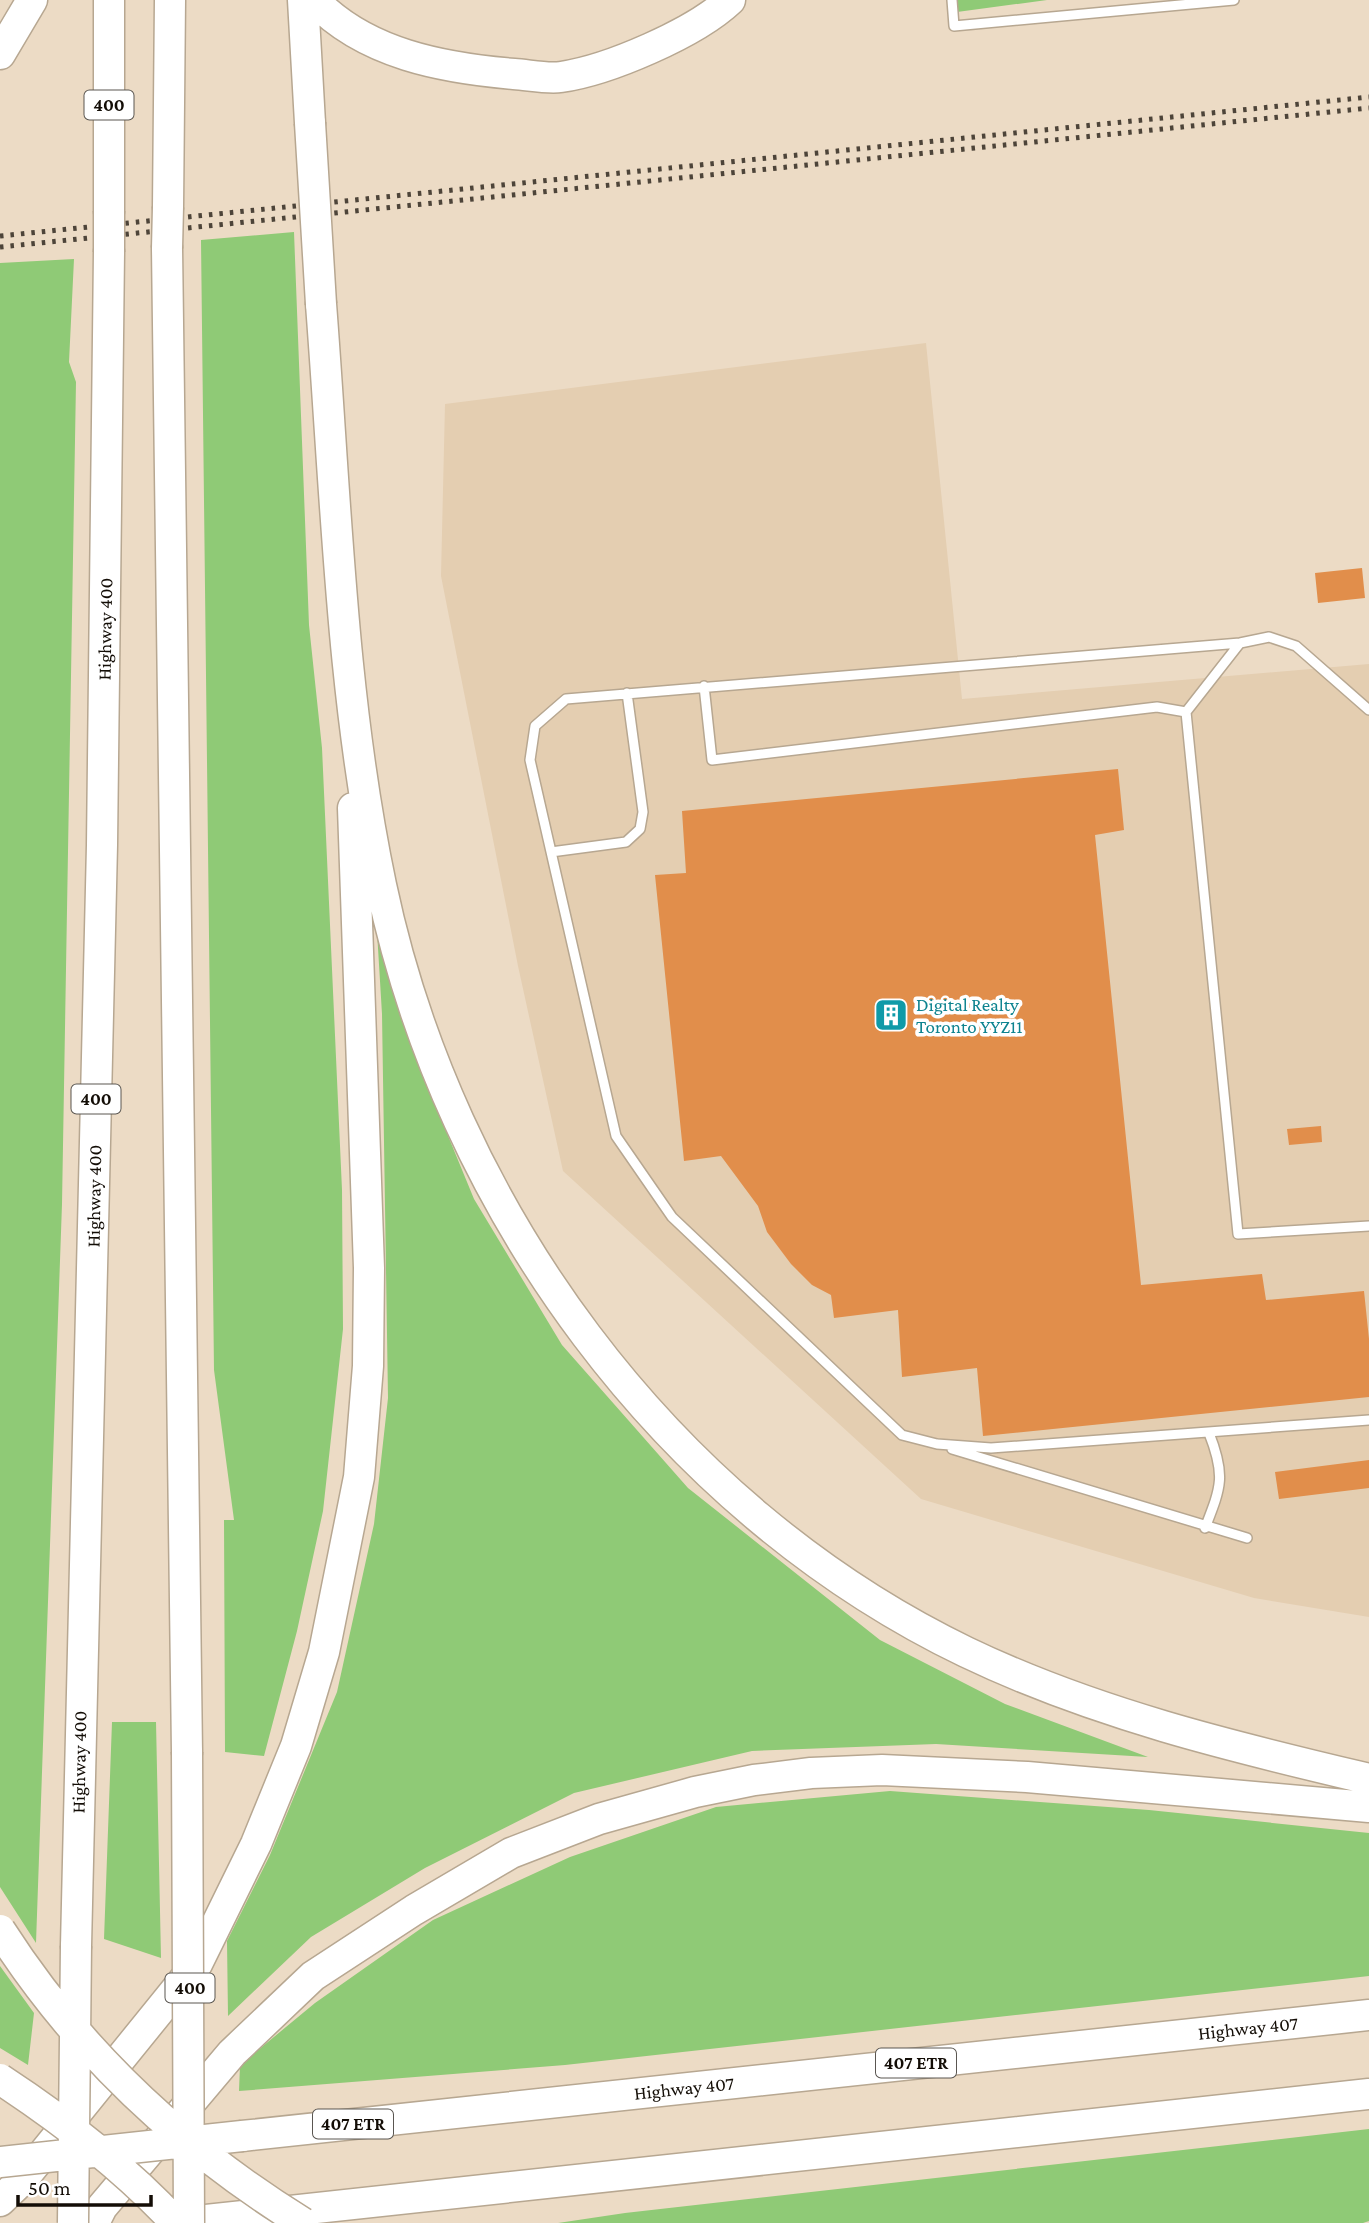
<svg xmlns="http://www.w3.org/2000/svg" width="1369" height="2223" viewBox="0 0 1369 2223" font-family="'Crimson Pro',serif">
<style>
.built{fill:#e4ceb1}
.green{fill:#8fca76}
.building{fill:#e18e4b}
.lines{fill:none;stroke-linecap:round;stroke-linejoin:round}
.service-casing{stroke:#b7a791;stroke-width:12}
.motorway-casing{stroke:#b7a791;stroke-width:33}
.service{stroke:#fff;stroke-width:9}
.motorway{stroke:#fff;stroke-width:30}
.rail{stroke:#4d4439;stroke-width:5;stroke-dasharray:3.5 7;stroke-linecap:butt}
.motorway-bridge-casing{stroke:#b7a791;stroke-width:33;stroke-linecap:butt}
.motorway-bridge{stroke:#fff;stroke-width:30}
.labels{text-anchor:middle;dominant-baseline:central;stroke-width:7;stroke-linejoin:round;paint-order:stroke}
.shield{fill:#fff;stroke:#5a5651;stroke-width:2}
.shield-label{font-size:18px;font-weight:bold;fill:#130d06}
.street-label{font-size:19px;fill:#130d06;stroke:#fff}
.culture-label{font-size:19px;fill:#0d838f;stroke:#fff;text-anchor:start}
</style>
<rect width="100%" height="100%" fill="#ecdbc5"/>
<path class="built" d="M926 343 962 699 1369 664V1617L1254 1598 921 1499 563 1171 518 966 441 576 445 404Z"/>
<path class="green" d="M955 0H1047L957 12Z
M294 232 309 625 322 748 342 1190 343 1329 323 1511 297 1631 264 1756 225 1752 224 1520H234L214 1370 201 240Z
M74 259 69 362 76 382 62 1204 36 1943 0 1887V263Z
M376 915 387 966 414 1053 474 1199 562 1345 688 1488 880 1640 1005 1704 1148 1757 936 1744 752 1751 574 1793 425 1868 311 1937 228 2016 227 1941 270 1855 337 1692 374 1524 388 1398 382 1014Z
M112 1722H156L161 1958 104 1939Z
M890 1791 1149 1810 1369 1833V1976L565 2065 239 2091 240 2065 315 2003 433 1920 570 1857 716 1807Z
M0 1966 34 2013 28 2065 0 2048Z
M1369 2129V2221L1363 2223H558L625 2213Z"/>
<path class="building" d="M1362 568 1365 598 1318 603 1315 573Z
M1118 769 1124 830 1095 835 1141 1285 1262 1274 1266 1300 1364 1291 1369 1339V1397L983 1436 977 1368 902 1377 898 1310 834 1318 831 1295 812 1285 791 1264 767 1232 758 1206 721 1156 684 1161 655 875 686 873 682 811Z
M1321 1126 1322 1142 1289 1145 1287 1129Z
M1369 1460V1488L1279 1499 1275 1472Z"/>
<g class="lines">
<defs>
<path id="service" d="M952 0 954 26 1234 0
M704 686 712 760 1157 707 1186 712 1240 643
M1369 710 1296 646 1269 637 1240 643 566 699 535 726 530 760 616 1136 672 1217 902 1435 937 1444 991 1448 1369 1420
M1186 712 1238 1234 1369 1226
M551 852 626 842 640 829 643 812 627 693
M952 1449 1247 1538
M1205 1528C1221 1487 1226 1476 1209 1433"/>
<path id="motorway" d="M109 0V211
M303 0 310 123
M314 0C365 54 443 68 514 74 529 75 547 79 561 77 609 70 695 33 730 0
M0 54 32 0
M168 207 170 0
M167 248 187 1752
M321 304C336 497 341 695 381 885 449 1209 666 1507 966 1652 1093 1713 1233 1747 1369 1779
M76 1946 102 845 109 252
M242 2136 1369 2015
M0 2201 22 2180 197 1964 256 1844 296 1746 324 1652 359 1477 368 1366 369 1268 353 808
M94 2223 102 2207 232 2053 313 1976 414 1910 511 1853 599 1819 695 1792 754 1780 811 1773 882 1770 1027 1777 1369 1807
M178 2223 1369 2094"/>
</defs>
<use href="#service" class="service-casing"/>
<use href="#motorway" class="motorway-casing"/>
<use href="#service" class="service"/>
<use href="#motorway" class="motorway"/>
<path class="rail" d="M0 236 1369 97
M0 247 1369 108"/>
<defs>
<path id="motorway-bridge" d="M310 123 321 304
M167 248 168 207
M109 252V211
M187 1752 189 2223
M0 1930C78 2052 180 2147 303 2223
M0 2079C64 2121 124 2167 176 2223
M0 2162 242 2136
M73 2223 76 1946"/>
</defs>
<use href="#motorway-bridge" class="motorway-bridge-casing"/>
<use href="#motorway-bridge" class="motorway-bridge"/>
</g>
<defs>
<symbol id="building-square" viewBox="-11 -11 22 22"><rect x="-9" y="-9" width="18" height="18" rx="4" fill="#0f9aa8" stroke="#fff"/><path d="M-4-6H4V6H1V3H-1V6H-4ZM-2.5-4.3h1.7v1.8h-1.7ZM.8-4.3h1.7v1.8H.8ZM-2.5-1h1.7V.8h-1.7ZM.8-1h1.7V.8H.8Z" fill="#fff"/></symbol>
</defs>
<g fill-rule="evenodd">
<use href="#building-square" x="872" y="996" width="38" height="38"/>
</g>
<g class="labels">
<g class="shield">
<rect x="84.5" y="90.5" width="49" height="29" rx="5"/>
<rect x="71.5" y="1084.5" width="49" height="29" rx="5"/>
<rect x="165.5" y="1973.5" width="49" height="29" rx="5"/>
<rect x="876" y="2048.5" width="80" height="29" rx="5"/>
<rect x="313" y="2109.5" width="80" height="29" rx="5"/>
</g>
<g class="shield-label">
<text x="109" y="105">400</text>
<text x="96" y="1099">400</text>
<text x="190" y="1988">400</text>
<text x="916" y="2063">407 ETR</text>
<text x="353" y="2124">407 ETR</text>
</g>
<g class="street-label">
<text transform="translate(105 629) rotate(-89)">Highway 400</text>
<text transform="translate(94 1196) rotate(-89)">Highway 400</text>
<text transform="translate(79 1762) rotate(-89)">Highway 400</text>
<text transform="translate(1248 2028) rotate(-6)">Highway 407</text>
<text transform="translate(684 2088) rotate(-6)">Highway 407</text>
</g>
<g class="culture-label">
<text x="916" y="1004">Digital Realty<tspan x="916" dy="22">Toronto YYZ11</tspan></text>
</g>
</g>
<path d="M18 2195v10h133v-10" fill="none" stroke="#130d06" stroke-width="3.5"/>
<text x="28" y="2195" font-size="21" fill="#130d06" stroke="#ffffff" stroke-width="5" paint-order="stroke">50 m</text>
</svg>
